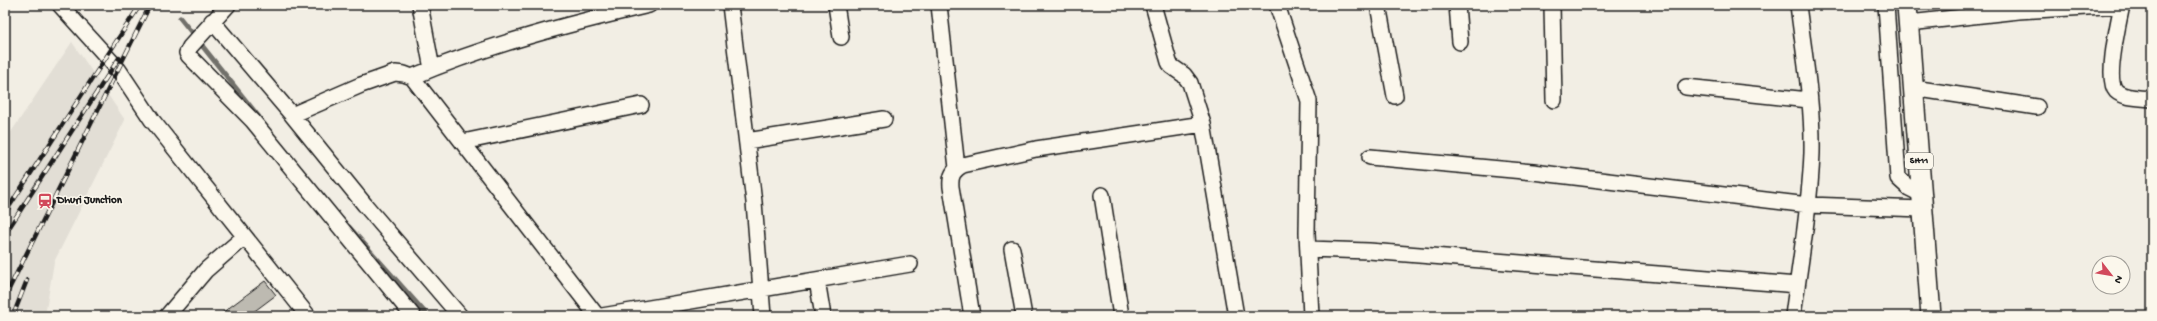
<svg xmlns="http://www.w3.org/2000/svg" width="2157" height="321" viewBox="0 0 2157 321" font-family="'Gochi Hand',sans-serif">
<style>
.built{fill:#e2ded5}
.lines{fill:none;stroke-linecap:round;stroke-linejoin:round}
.stream{stroke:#716f6b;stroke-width:5}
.building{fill:#bdbab1;stroke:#1c1c1c}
.minor-casing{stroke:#1c1c1c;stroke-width:18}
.major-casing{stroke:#1c1c1c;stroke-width:22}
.minor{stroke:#fbf7ec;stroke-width:15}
.major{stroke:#fbf7ec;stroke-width:19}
.rail-casing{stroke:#1c1c1c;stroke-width:4.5}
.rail{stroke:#fbf7ec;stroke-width:3;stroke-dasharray:9;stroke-linecap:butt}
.labels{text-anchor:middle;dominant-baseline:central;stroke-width:3;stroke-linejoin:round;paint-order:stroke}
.shield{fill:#fbf7ec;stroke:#5f5e5a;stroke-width:1}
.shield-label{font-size:10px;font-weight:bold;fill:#1c1c1c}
.poi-label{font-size:11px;font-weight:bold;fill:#1c1c1c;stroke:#fbf7ec;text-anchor:start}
</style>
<rect width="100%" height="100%" fill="#f2eee4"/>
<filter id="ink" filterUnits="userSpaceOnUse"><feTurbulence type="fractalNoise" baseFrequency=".025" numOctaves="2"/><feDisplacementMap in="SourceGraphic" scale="8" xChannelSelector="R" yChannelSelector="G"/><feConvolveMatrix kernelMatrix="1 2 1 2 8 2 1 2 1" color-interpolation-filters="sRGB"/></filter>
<g filter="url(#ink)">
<path class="built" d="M72 42 125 120 54 262 45 316H5V141Z"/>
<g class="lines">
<path class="stream" d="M180 18 259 117
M349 227 428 316"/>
</g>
<path class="building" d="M265 281 276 295 248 316H218Z"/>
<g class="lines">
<defs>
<path id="minor" d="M60 5 118 69 152 120 308 316
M228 5 190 47 187 53 189 56 253 121 413 316
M420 5 432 69
M730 5 754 202 763 316
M836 5 841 37
M939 5 957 168
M1153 5 1169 62 1171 66 1184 75 1190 83 1203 124 1236 316
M1277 5 1309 101 1307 233 1311 316
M1378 5 1395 96
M1457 5 1460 42
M1552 5 1554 100
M1886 5 1898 178 1909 188 1921 194
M2122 5C2119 20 2105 80 2116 91 2123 98 2142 98 2152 99
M212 21 292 115 365 205 460 316
M1909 23 2018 11 2122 5
M412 77C488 45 568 24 649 5
M1686 87 1809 100
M1913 88 2037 107
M292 115 361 85 395 73 404 74 412 77 597 316
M747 141 884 119
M463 142 641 105
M1370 157 1533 172 1808 205 1923 209
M1102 195 1121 316
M1012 249 1024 316
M1308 249 1369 251 1797 285
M817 280 823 316
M167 316 206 270 244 237
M602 316 910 264
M972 316 951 187C950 176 953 170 963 165L1036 149 1203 124
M1793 316C1800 262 1810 207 1812 153 1813 104 1804 54 1798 5"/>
<path id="major" d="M1907 5 1931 316"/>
</defs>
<use href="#minor" class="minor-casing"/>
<use href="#major" class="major-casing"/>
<use href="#minor" class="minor"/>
<use href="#major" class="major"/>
<defs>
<path id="rail" d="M5 213 140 5
M5 234 119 58
M5 297 150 5
M13 316 27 280"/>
</defs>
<use href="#rail" class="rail-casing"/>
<use href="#rail" class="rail"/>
</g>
</g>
<defs>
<symbol id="station-bare" viewBox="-9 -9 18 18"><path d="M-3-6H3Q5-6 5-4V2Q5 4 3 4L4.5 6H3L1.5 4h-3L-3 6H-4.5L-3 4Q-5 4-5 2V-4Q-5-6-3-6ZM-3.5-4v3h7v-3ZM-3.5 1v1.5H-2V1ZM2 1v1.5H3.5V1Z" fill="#d1495b" stroke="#fbf7ec" stroke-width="2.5" paint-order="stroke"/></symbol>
</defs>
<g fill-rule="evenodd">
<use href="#station-bare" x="34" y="190" width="22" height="22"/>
</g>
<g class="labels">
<rect class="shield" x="1905" y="153" width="28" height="16" rx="3"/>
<g class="shield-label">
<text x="1919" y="161">SH11</text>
</g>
<g class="poi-label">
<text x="57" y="201">Dhuri Junction</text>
</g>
</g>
<rect width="2157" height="321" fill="none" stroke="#fbf7ec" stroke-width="20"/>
<rect x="10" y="10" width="2137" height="301" fill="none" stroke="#1c1c1c" stroke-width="1.5" filter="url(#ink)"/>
<g transform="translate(2111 275) rotate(121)"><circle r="19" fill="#fbf7ec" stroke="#a29f99"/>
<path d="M0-3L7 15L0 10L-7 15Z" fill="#d1495b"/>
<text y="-6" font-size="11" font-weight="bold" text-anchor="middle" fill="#1c1c1c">N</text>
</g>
</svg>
